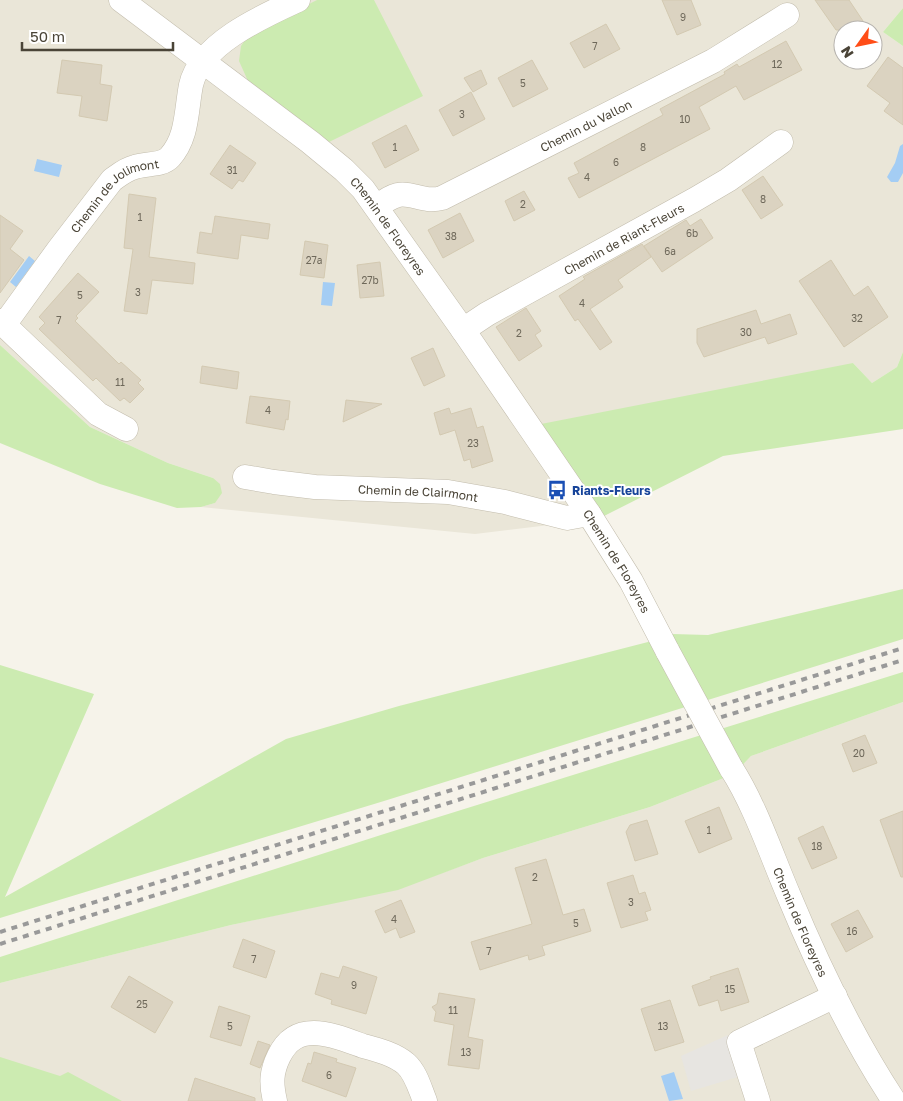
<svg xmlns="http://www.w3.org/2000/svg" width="903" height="1101" viewBox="0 0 903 1101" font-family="'Golos Text',sans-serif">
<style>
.residential{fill:#eae6d8;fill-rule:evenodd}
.green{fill:#ccebb1}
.parking{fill:#e7e5e1}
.water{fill:#a4cdf4}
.building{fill:#dbd3c1;stroke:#d3c9b1}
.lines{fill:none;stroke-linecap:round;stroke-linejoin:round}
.minor-casing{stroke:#c2bcac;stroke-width:25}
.minor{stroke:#fff;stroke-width:24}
.rail{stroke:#999;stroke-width:4;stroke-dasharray:6 6;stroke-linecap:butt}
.minor-bridge-casing{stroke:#c2bcac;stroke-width:25;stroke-linecap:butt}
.minor-bridge{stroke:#fff;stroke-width:24}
.labels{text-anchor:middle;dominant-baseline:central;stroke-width:4;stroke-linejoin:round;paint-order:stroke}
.number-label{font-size:10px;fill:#6e685a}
.street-label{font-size:12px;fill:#4a4437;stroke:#fff}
.transit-label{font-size:12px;font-weight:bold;fill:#164399;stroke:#fff;text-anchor:start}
</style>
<rect width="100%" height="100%" fill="#f6f3ea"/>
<path class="residential" d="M0 0H903V8L883 32 903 46V352L897 367 872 383 853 363 604 516 574 522 475 534 201 507 215 503 213 478 168 463 90 427 0 345ZM843 30H873V60H843Z
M903 702V1101H0V983L231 925 398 889 483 858 650 807 734 774 751 756Z"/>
<path class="green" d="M317 0H374L423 96 329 142 248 81 239 61 241 46 249 34Z
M903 8V46L883 32Z
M0 345 90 427 168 463 213 478 220 484 222 493 215 503 201 507 177 508 100 484 0 443Z
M903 352V429L723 456 604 516 541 424 853 363 872 383 897 367Z
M903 589V639L384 801 0 918V665L94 694 5 897 286 739 399 706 648 642 672 634 708 635Z
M903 672V702L751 756 734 774 650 807 483 858 398 890 231 925 0 983V957L384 834Z
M0 1057 60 1076 68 1072 122 1101H0Z"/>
<path class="parking" d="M728 1035 741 1076 691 1091 681 1056Z"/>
<path class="water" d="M903 144V173L898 182H891L887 177 895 163 900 146Z
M37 159 62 165 59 177 34 171Z
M29 256 35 261 16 287 10 282Z
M323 282 335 283 332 306 321 305Z
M674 1072 683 1099 669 1101 661 1076Z"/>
<path class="building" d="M662 0H691L701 25 677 35Z
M815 0H849L869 30H836Z
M606 24 620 49 584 68 570 43Z
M786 41 802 70 744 100 736 86 699 107 710 129 579 198 568 178 579 173 574 163 663 115 660 109 725 74 724 72 737 64 739 67Z
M888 57 903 68V125L884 111 890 103 867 86Z
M62 60 102 65 100 84 112 86 107 121 79 116 82 96 57 93Z
M532 60 548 89 513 107 498 78Z
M481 70 487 84 473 92 464 78Z
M471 92 485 119 453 136 439 110Z
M406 125 419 150 385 168 372 143Z
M230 145 256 163 243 182 239 180 232 189 210 174Z
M763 176 783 205 761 219 742 190Z
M524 191 535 210 514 221 505 201Z
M129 194 156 198 149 257 195 263 193 284 152 280 147 314 124 311 133 249 124 248Z
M460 213 474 241 443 258 428 230Z
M0 215 23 231 10 249 24 260 0 293Z
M215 216 270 224 268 239 241 235 238 259 197 253 200 232 212 234Z
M701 219 713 238 662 272 644 246 686 220 690 226Z
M305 241 328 245 324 278 300 275Z
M642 244 651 257 618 280 623 287 590 309 612 342 600 350 578 319 575 321 559 296 585 279 583 277Z
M831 260 854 296 868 286 888 317 844 347 799 281Z
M380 262 384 296 360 298 357 265Z
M78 273 99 292 76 316 78 318 75 321 119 364 121 362 141 380 138 383 144 389 130 403 124 398 120 401 96 378 93 381 39 329 45 323 39 317Z
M526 308 541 331 535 335 542 346 519 361 496 327Z
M756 310 761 324 790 314 797 334 768 344 765 337 704 357 697 343V329Z
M433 348 445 376 424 386 411 358Z
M202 366 239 372 237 389 200 383Z
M250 396 290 401 288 420 286 419 284 430 246 423Z
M346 400 382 404 343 422Z
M449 408 451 414 471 408 477 428 483 426 493 461 472 468 470 459 464 461 455 430 440 435 434 413Z
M865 735 877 763 853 772 842 744Z
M719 807 732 839 699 853 685 821Z
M903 811V877H901L880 820Z
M647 820 658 854 635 861 626 832 630 825Z
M823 826 837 858 812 869 798 838Z
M546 859 563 915 584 909 591 931 542 946 545 955 529 960 528 955 480 970 471 942 532 924 515 868Z
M633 875 639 894 645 892 651 910 645 912 648 920 621 928 607 883Z
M401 900 415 932 400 938 396 928 385 933 375 911Z
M858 910 873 937 846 952 831 924Z
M243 939 275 951 266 978 233 967Z
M343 966 377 977 366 1014 331 1004 332 1000 315 994 321 973 339 978Z
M738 968 749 1002 721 1011 718 1000 699 1006 692 986 711 979 710 977Z
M129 976 173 1002 155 1033 111 1007Z
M439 993 475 999 468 1037 483 1040 479 1069 448 1065 454 1025 434 1021 436 1012 432 1007 437 1004Z
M670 1000 684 1042 655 1051 641 1009Z
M219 1006 250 1016 241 1046 210 1037Z
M258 1041 270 1045 260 1068 250 1064Z
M314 1052 337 1059 336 1062 356 1068 346 1097 302 1081 308 1063 311 1064Z
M195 1078 255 1098V1101H188Z"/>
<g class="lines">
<defs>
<g id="minor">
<path id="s1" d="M121 0 310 142 344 170 363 189 463 330 589 514 631 581 668 652"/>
<path id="s2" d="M377 207C383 202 390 197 398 195 413 192 423 203 442 198L713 61 787 15"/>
<path d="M0 321 98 414 126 429"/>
<path id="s3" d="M4 325 59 249 112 180C119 175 126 169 135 167 146 163 162 166 170 157 188 137 186 110 191 85 200 44 263 16 298 0"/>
<path id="s4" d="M463 330 487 314 694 200 728 180 781 142"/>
<path id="s5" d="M245 477 274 482 315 487 448 492 505 502 567 518 589 514"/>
<path id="s6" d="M731 768C755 805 771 854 789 896 818 966 852 1037 894 1101"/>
<path d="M275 1101C271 1084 271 1072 279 1056 297 1019 333 1035 363 1046 378 1050 394 1054 406 1064 416 1073 420 1089 425 1101"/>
<path d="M758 1101 739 1042 835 996"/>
</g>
</defs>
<use href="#minor" class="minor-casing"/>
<use href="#minor" class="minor"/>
<path class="rail" d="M0 932 903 648
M0 944 903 660"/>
<defs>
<path id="minor-bridge" d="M668 652 731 768"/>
</defs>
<use href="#minor-bridge" class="minor-bridge-casing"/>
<use href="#minor-bridge" class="minor-bridge"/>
</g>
<defs>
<symbol id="bus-bare" viewBox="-9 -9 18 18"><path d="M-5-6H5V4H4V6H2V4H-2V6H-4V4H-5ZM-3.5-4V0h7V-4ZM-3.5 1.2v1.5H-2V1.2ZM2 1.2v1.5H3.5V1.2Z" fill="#1a4fb4" stroke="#fff" stroke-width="2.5" paint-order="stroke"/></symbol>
</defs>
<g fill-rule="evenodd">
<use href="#bus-bare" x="543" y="476" width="28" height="28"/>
</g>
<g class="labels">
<g class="number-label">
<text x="683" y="17">9</text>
<text x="595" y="46">7</text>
<text x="777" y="64">12</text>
<text x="523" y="83">5</text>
<text x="462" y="114">3</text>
<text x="685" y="119">10</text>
<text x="395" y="147">1</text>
<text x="643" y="147">8</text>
<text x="616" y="162">6</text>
<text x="232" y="170">31</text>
<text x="587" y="177">4</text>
<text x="763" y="199">8</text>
<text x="523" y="204">2</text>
<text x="140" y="217">1</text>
<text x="692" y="233">6b</text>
<text x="451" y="236">38</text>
<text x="670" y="251">6a</text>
<text x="314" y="260">27a</text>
<text x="370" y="280">27b</text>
<text x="138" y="292">3</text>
<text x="80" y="295">5</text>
<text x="582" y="303">4</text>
<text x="857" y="318">32</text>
<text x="59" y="320">7</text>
<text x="746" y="332">30</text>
<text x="519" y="333">2</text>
<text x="120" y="382">11</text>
<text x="268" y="410">4</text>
<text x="473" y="443">23</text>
<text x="859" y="753">20</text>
<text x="709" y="830">1</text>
<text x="817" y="846">18</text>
<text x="535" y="877">2</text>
<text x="631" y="902">3</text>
<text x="394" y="919">4</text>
<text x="576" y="923">5</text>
<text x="852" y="931">16</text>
<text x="489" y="951">7</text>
<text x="254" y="959">7</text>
<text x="354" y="985">9</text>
<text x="730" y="989">15</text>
<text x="142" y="1004">25</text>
<text x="453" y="1010">11</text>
<text x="230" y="1026">5</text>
<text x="663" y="1026">13</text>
<text x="466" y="1052">13</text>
<text x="329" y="1075">6</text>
</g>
<g class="street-label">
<text stroke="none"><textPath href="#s2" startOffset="230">Chemin du Vallon</textPath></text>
<text stroke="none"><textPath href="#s3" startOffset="174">Chemin de Jolimont</textPath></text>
<text stroke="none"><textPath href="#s1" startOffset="352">Chemin de Floreyres</textPath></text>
<text stroke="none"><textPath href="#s4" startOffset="185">Chemin de Riant-Fleurs</textPath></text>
<text stroke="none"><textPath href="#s5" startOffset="174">Chemin de Clairmont</textPath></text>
<text stroke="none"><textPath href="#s1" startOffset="758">Chemin de Floreyres</textPath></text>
<text stroke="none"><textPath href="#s6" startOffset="169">Chemin de Floreyres</textPath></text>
</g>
<g class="transit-label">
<text x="572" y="490">Riants-Fleurs</text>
</g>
</g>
<g transform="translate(858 45) rotate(237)"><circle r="24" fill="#ffffff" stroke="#b7b4af"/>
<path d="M0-4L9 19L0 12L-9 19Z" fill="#ff4d17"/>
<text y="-8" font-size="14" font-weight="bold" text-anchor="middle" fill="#4a4437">N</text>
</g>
<path d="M22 42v8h151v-8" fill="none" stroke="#4a4437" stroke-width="2.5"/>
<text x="30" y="42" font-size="15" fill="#4a4437" stroke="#ffffff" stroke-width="4" paint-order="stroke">50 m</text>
</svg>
